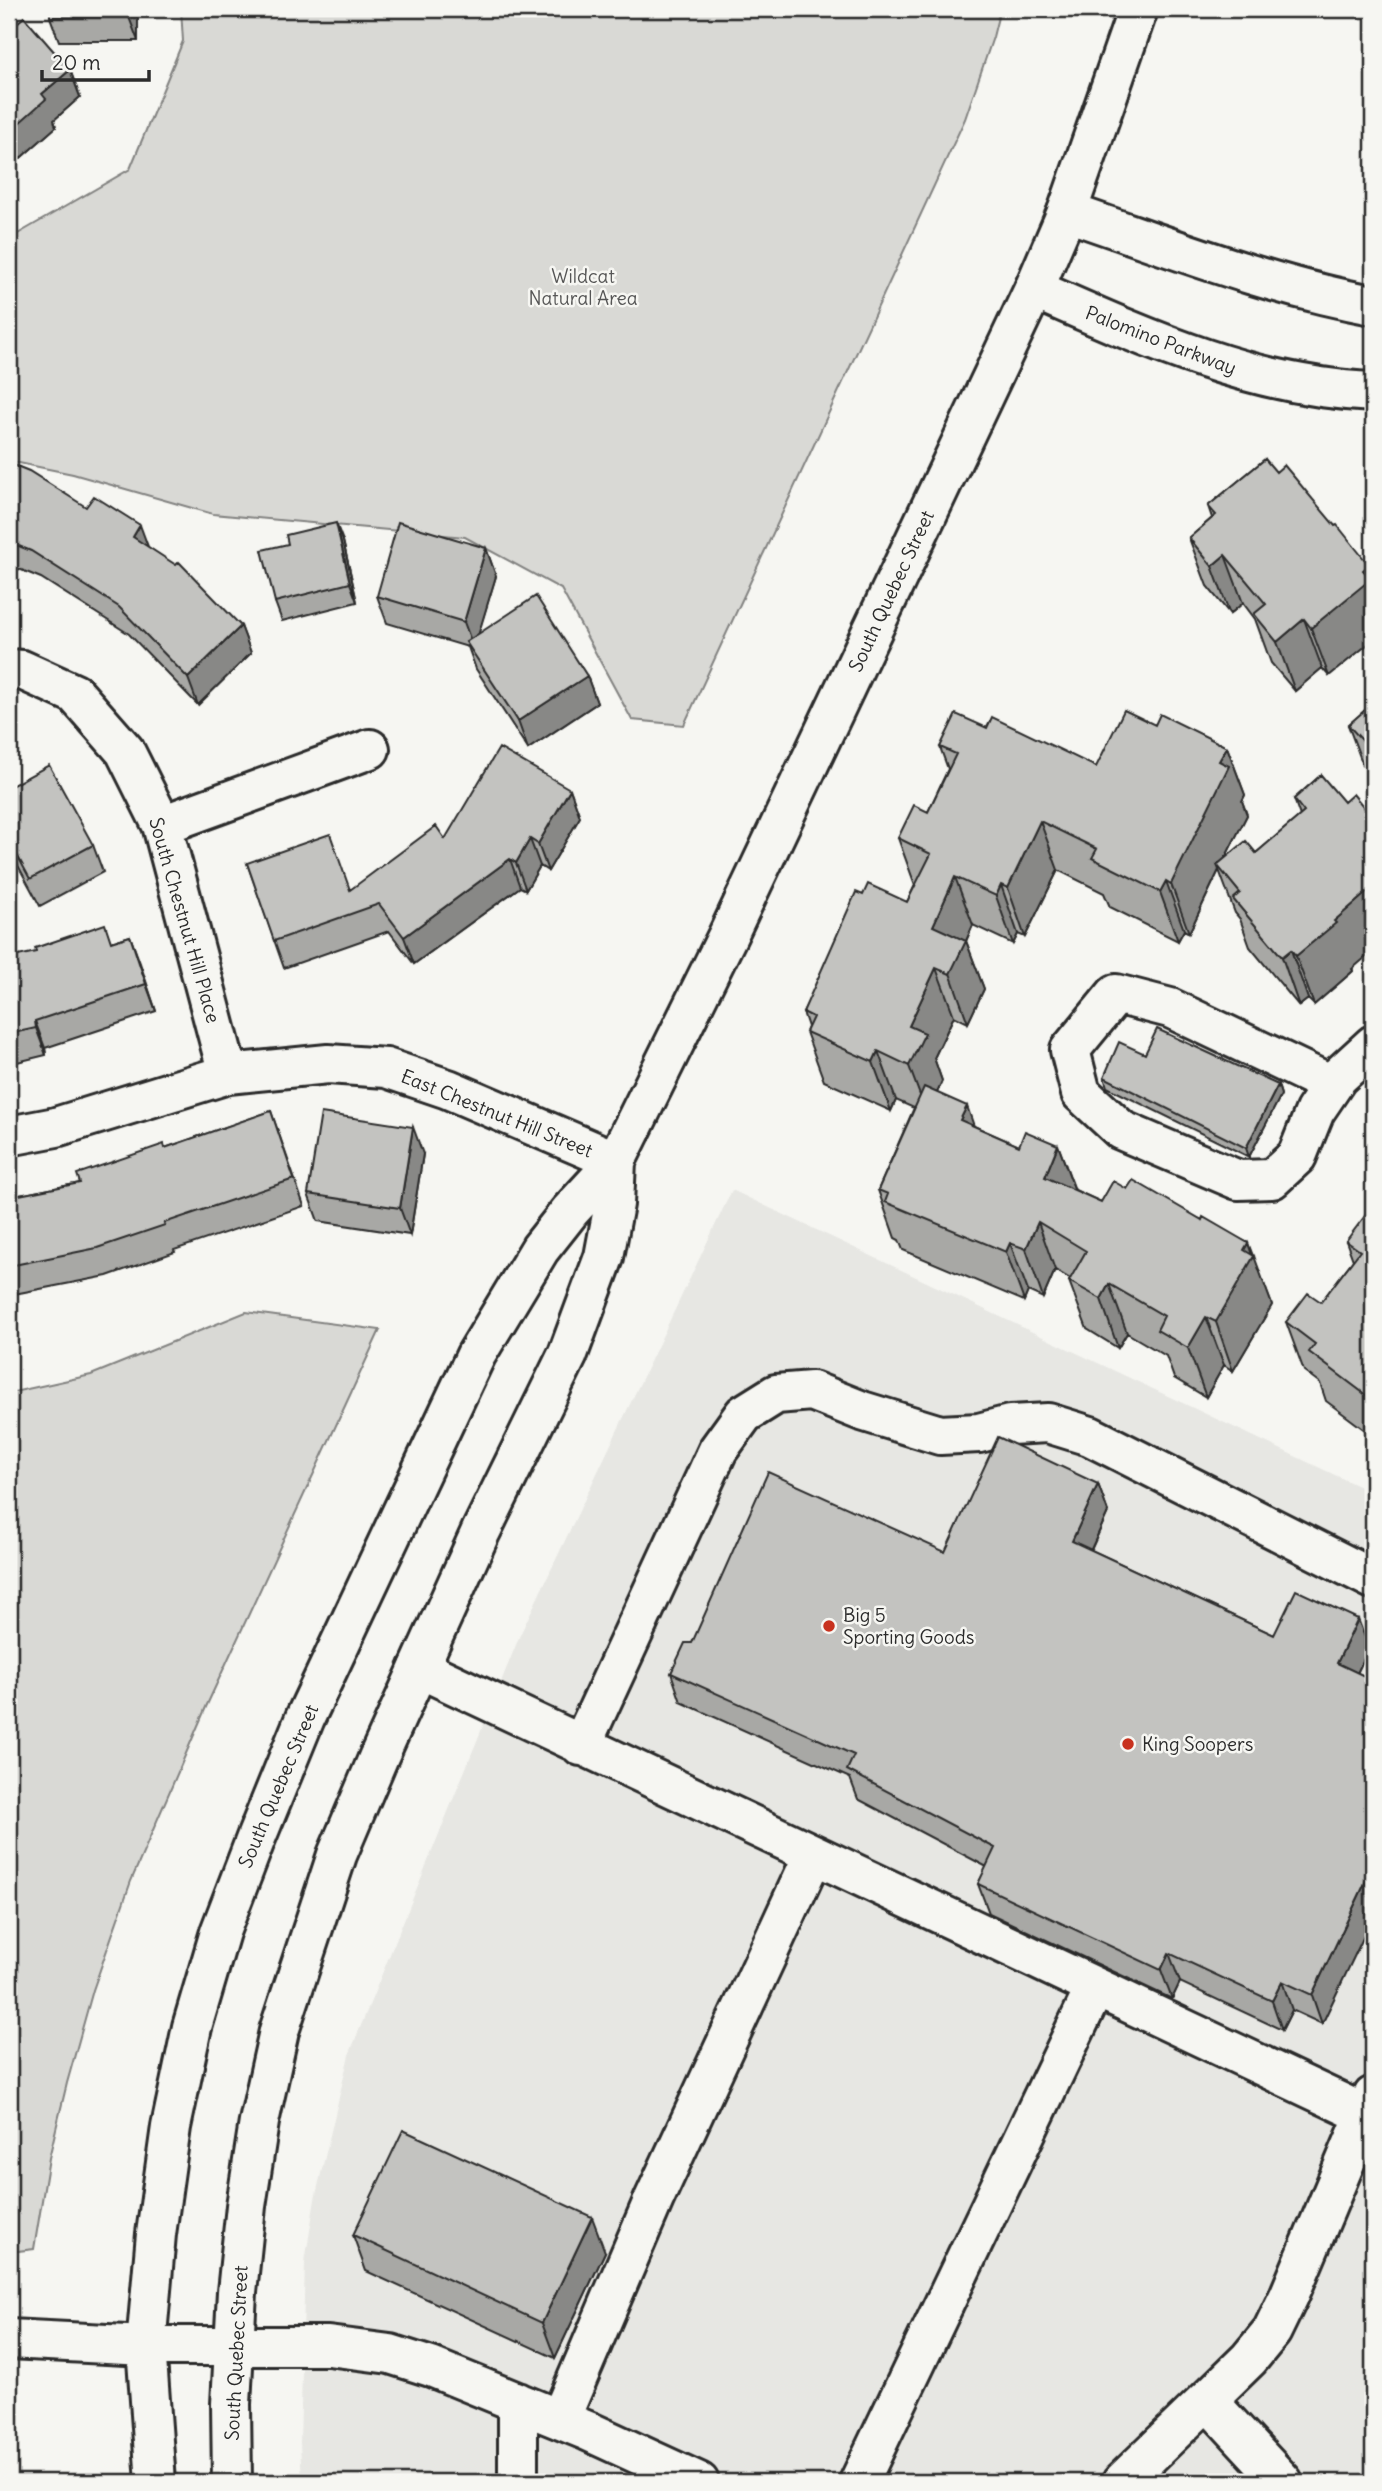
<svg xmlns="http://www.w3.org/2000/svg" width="1382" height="2491" viewBox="0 0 1382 2491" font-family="Delius,sans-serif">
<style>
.built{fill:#e7e7e3}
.green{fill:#d9d9d5;stroke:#828280;stroke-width:2}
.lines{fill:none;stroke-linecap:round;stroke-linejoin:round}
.minor-casing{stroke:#2b2b2b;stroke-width:44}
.major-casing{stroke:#2b2b2b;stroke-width:44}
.minor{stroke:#f6f6f2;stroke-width:38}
.major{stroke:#f6f6f2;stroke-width:38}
.wall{fill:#a8a8a5;stroke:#2b2b2b;stroke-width:2}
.shaded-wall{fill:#888886;stroke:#2b2b2b;stroke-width:2}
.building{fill:#c3c3c0;stroke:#2b2b2b;stroke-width:2}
.poi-dot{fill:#c8321e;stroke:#f6f6f2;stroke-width:2.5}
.labels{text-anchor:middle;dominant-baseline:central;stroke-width:5;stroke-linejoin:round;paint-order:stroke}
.park-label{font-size:19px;fill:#565656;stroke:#f6f6f2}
.street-label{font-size:19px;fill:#2b2b2b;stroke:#f6f6f2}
.poi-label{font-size:19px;fill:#2b2b2b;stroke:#f6f6f2;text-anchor:start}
</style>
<rect width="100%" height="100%" fill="#f6f6f2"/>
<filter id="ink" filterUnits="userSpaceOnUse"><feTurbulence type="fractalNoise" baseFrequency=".0143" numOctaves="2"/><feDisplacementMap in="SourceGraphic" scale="14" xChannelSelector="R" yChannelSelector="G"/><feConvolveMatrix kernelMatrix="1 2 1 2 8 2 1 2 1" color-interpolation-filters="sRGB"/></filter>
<g filter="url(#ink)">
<path class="built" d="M732 1190 1373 1493V2482H302L300 2443 305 2262 315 2199 349 2055 520 1635Z"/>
<path class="green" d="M181 9H444L452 16 537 9H1000L993 37 965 119 684 725 632 720 561 589 465 537 213 514 73 474 9 461V239L130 169 183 41Z
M246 1312 380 1330 206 1707 131 1881 93 1990 67 2083 49 2158 34 2249 9 2252V1393L91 1375Z"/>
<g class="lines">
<defs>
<path id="minor" d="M1067 212C1168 246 1268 286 1373 305
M1034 289C1143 337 1252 387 1373 392
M9 669 22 670 75 694 125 751 162 825 228 1074
M162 825 370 749
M1332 1085 1170 1008 1116 994 1070 1050 1081 1093 1121 1130 1238 1180 1272 1179 1297 1156 1315 1111 1338 1077 1373 1045
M9 1136 56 1127 228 1074 328 1064 386 1068 448 1089 616 1161
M419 1668 1373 2118
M581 1746 718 1450 744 1414 776 1394 812 1391 862 1411 940 1435 979 1433 1010 1425 1048 1423 1090 1436 1373 1579
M9 2339 146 2346H328L390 2354 431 2367 588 2431 699 2482
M1207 2400 1249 2359 1272 2331 1289 2296 1373 2096
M518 2402V2482
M560 2419 654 2199 813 1856
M859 2482 1095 1988
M1122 2482 1207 2400 1283 2482"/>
<path id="major" d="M156 2482 146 2346 156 2234 171 2127 192 2027 220 1932 256 1838 305 1718 476 1355 540 1249 570 1211 616 1161 728 935 1034 289 1067 212 1138 9
M232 2482 231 2404 237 2292 246 2206 259 2122 279 2031 337 1855 379 1756 481 1531 568 1354 604 1257 614 1204 616 1161"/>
</defs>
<use href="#minor" class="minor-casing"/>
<use href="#major" class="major-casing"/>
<use href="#minor" class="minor"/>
<use href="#major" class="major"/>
</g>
<path class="wall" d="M50 9H138V41H59L50 17Z
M9 30 70 70 80 97 54 120 56 127 16 162 9 154Z
M1265 459 1329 676 1322 668 1295 691 1271 663 1255 619 1243 603 1230 614 1207 586 1189 538 1212 518 1208 506Z
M9 463 148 547 241 626 251 653 198 705 129 634 41 578 9 565Z
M343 541 357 602 282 621 275 602Z
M486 548 496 576 478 634 587 676 597 703 528 749 476 669 468 647 387 623 377 596Z
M1373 686V781L1366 773 1348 725 1371 705 1367 692Z
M1155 725 1227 747 1245 795 1242 801 1247 815 1225 858 1256 853 1300 816 1294 799 1321 775 1353 971 1314 1005 1308 999 1299 1006 1250 947 1240 919 1235 913 1219 870 1189 933 1184 930 1178 941 1110 907 1104 893 1058 870 1025 937 1018 934 1013 944 973 925 966 941 984 989 968 1023 954 1016 934 1058 942 1081 937 1093 974 1126 1019 1146 1058 1145 1075 1190 1101 1202 1127 1189 1202 1220 1248 1243 1272 1305 1233 1371 1224 1365 1206 1397 1174 1378 1166 1356 1127 1333 1118 1348 1087 1329 1069 1281 1070 1279 1055 1270 1043 1298 1028 1291 1024 1301 903 1250 899 1240 895 1238 878 1190 914 1108 896 1100 891 1111 824 1081 806 1032 808 1027 803 1012 863 895 907 902 915 885 898 838 928 812 948 769 940 747 987 728 1096 767Z
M9 787 93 845 103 872 40 906 9 849Z
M570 789 580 817 548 871 540 866 526 890 520 887 414 964 389 931 284 968 247 863 350 890 445 839Z
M130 936 156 1011 45 1048 46 1055 9 1064V958L111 942Z
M1145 1054 1278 1085 1281 1095 1249 1157 1107 1087 1104 1077Z
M1373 1103V1124L1367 1108Z
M271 1111 304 1206 174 1250 175 1252 107 1276 9 1295V1197L80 1183 165 1148Z
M423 1154 410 1235 318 1221 308 1194Z
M1373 1216V1436L1326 1401 1320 1383 1304 1371 1286 1322 1321 1302 1353 1260 1346 1241Z
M1098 1484 1108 1512 1091 1550 1274 1635 1369 1648 1357 1673 1322 2024 1292 2010 1282 2030 1180 1982 1172 1999 989 1913 978 1884 987 1867 858 1799 850 1778 681 1702 671 1673 692 1643 945 1552Z
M353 2235 605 2252 555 2358 366 2271Z"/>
<path class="shaded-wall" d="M129 9H138V41L129 17Z
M70 70 80 97 54 120 56 127 16 162 9 142V132L42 94Z
M336 523 343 541 357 602 350 583Z
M140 525 150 552 133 537Z
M486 548 496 576 474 649 464 622Z
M1225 555 1243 603 1230 614 1212 566Z
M1369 565 1373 576V640L1329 676 1311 628 1363 570Z
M1304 619 1322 668 1295 691 1277 642Z
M241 626 251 653 198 705 188 678Z
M587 676 597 703 528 749 518 721Z
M1227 747 1245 795 1242 801 1247 815 1220 868 1217 865 1219 870 1189 933 1171 884 1219 761Z
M570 789 580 817 548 871 538 844Z
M1040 821 1058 870 1025 937 1008 888Z
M530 839 540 866 526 890 516 863Z
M510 859 520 887 414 964 404 937Z
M955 877 973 925 965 943 966 941 984 989 968 1023 933 926Z
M1166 881 1184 930 1178 941 1160 892Z
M1001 885 1018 934 1013 944 996 896Z
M1373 887V951L1352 969 1353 971 1314 1005 1296 956 1334 921Z
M130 936 140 963 156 1011 146 984Z
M1291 950 1308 999 1299 1006 1282 957Z
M936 968 954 1016 934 1058 942 1081 927 1114 909 1066V1026Z
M35 1021 45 1048 46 1055 36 1028Z
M878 1051 896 1100 891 1111 873 1062Z
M1278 1085 1281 1095 1249 1157 1246 1148Z
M967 1106 984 1155 960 1120Z
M413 1127 423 1154 410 1235 400 1208Z
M1058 1145 1076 1194 1045 1177Z
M1038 1222 1055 1270 1043 1298 1026 1249Z
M1010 1243 1028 1291 1024 1301 1006 1252Z
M1248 1243 1253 1258 1254 1256 1272 1305 1233 1371 1216 1322 1244 1250Z
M1109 1284 1127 1333 1118 1348 1101 1299Z
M1206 1317 1224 1365 1206 1397 1188 1348Z
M1373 1393V1408L1370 1398Z
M1098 1484 1108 1512 1082 1569 1072 1541Z
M1358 1619 1369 1648 1348 1692 1337 1663Z
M1373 1866V1917L1322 2024 1312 1995Z
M1169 1953 1180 1982 1172 1999 1161 1970Z
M1282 1981 1292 2010 1282 2030 1272 2001Z
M592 2217 605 2252 555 2358 542 2323Z"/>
<path class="building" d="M50 9H129V17H50Z
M24 17 70 70 42 94 46 99 9 132V30Z
M1265 459 1276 472 1284 465 1335 526 1337 525 1369 565 1363 570 1371 579 1311 628 1304 619 1277 642 1254 614 1266 604 1225 555 1212 566 1189 538 1216 515 1208 506Z
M9 463 29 471 86 507 94 496 140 525 133 537 176 565 179 562 241 626 188 678 119 607 31 551 9 542Z
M398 522 486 548 464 622 377 596Z
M336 523 350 583 275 602 262 550 288 544 286 535Z
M536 596 587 676 518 721 466 642Z
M1373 686V700L1367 692Z
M1373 703V752L1348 725Z
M1124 710 1155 725 1160 714 1227 747 1219 761 1229 766 1171 884 1166 881 1160 892 1092 858 1097 849 1040 821 1008 888 1001 885 996 896 955 877 933 926 966 941 950 974 936 968 909 1026 925 1033 909 1066 878 1051 873 1062 806 1032 813 1017 803 1012 856 892 863 895 868 884 907 902 931 854 898 838 914 805 928 812 956 754 940 747 956 714 987 728 992 717 1096 767Z
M499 748 570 789 538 844 530 839 516 863 510 859 404 937 379 904 274 941 247 863 330 834 350 890 436 826 445 839Z
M49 765 93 845 30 879 9 840V787Z
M1321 775 1344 802 1353 794 1373 818V887L1334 921 1336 923 1296 956 1291 950 1282 957 1233 899 1240 893 1217 865 1246 841 1256 853 1304 812 1294 799Z
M105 924 111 942 130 936 146 984 35 1021 36 1028 9 1034V958L36 952 35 948Z
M1157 1029 1278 1085 1246 1148 1104 1077 1119 1042 1145 1054Z
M924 1087 967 1106 960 1120 1019 1146 1025 1131 1058 1145 1045 1177 1101 1202 1113 1181 1127 1189 1133 1180 1202 1220 1203 1217 1248 1243 1244 1250 1254 1256 1216 1322 1206 1317 1188 1348 1157 1330 1164 1316 1109 1284 1101 1299 1069 1281 1086 1251 1038 1222 1026 1249 1010 1243 1006 1252 885 1202 888 1194 878 1190Z
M1373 1103V1115L1367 1108Z
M271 1111 294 1179 164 1223 165 1225 97 1248 9 1266V1197L80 1183 77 1174 164 1144 165 1148Z
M321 1113 413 1127 400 1208 308 1194Z
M1368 1212 1373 1216V1393L1370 1398 1309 1352 1315 1344 1286 1322 1308 1293 1321 1302 1360 1251 1346 1241Z
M998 1437 1098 1484 1072 1541 1274 1635 1296 1590 1358 1619 1337 1663 1373 1680V1866L1312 1995 1282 1981 1272 2001 1169 1953 1161 1970 978 1884 995 1848 847 1770 854 1755 671 1673 685 1643H692L768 1472 945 1552Z
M403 2130 592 2217 542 2323 353 2235Z"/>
</g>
<g class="poi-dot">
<circle cx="829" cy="1626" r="7"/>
<circle cx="1128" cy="1744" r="7"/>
</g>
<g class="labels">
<g class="park-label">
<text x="583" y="276">Wildcat<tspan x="583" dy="22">Natural Area</tspan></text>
</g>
<g class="street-label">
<text transform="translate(1161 340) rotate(21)">Palomino Parkway</text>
<text transform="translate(891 591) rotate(-65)">South Quebec Street</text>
<text transform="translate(185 920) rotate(74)">South Chestnut Hill Place</text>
<text transform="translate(497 1113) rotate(22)">East Chestnut Hill Street</text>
<text transform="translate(278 1786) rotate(-67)">South Quebec Street</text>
<text transform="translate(236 2353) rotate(-87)">South Quebec Street</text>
</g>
<g class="poi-label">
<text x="843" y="1615">Big 5<tspan x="843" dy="22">Sporting Goods</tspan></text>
<text x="1142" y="1744">King Soopers</text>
</g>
</g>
<rect width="1382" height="2491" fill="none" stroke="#f6f6f2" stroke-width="35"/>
<rect x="18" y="18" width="1347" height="2456" fill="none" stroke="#2b2b2b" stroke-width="2.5" filter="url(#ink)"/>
<path d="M42 70v10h107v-10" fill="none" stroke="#2b2b2b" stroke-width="3.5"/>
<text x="52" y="70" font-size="21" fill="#2b2b2b" stroke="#f6f6f2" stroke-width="5" paint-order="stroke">20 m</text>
</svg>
